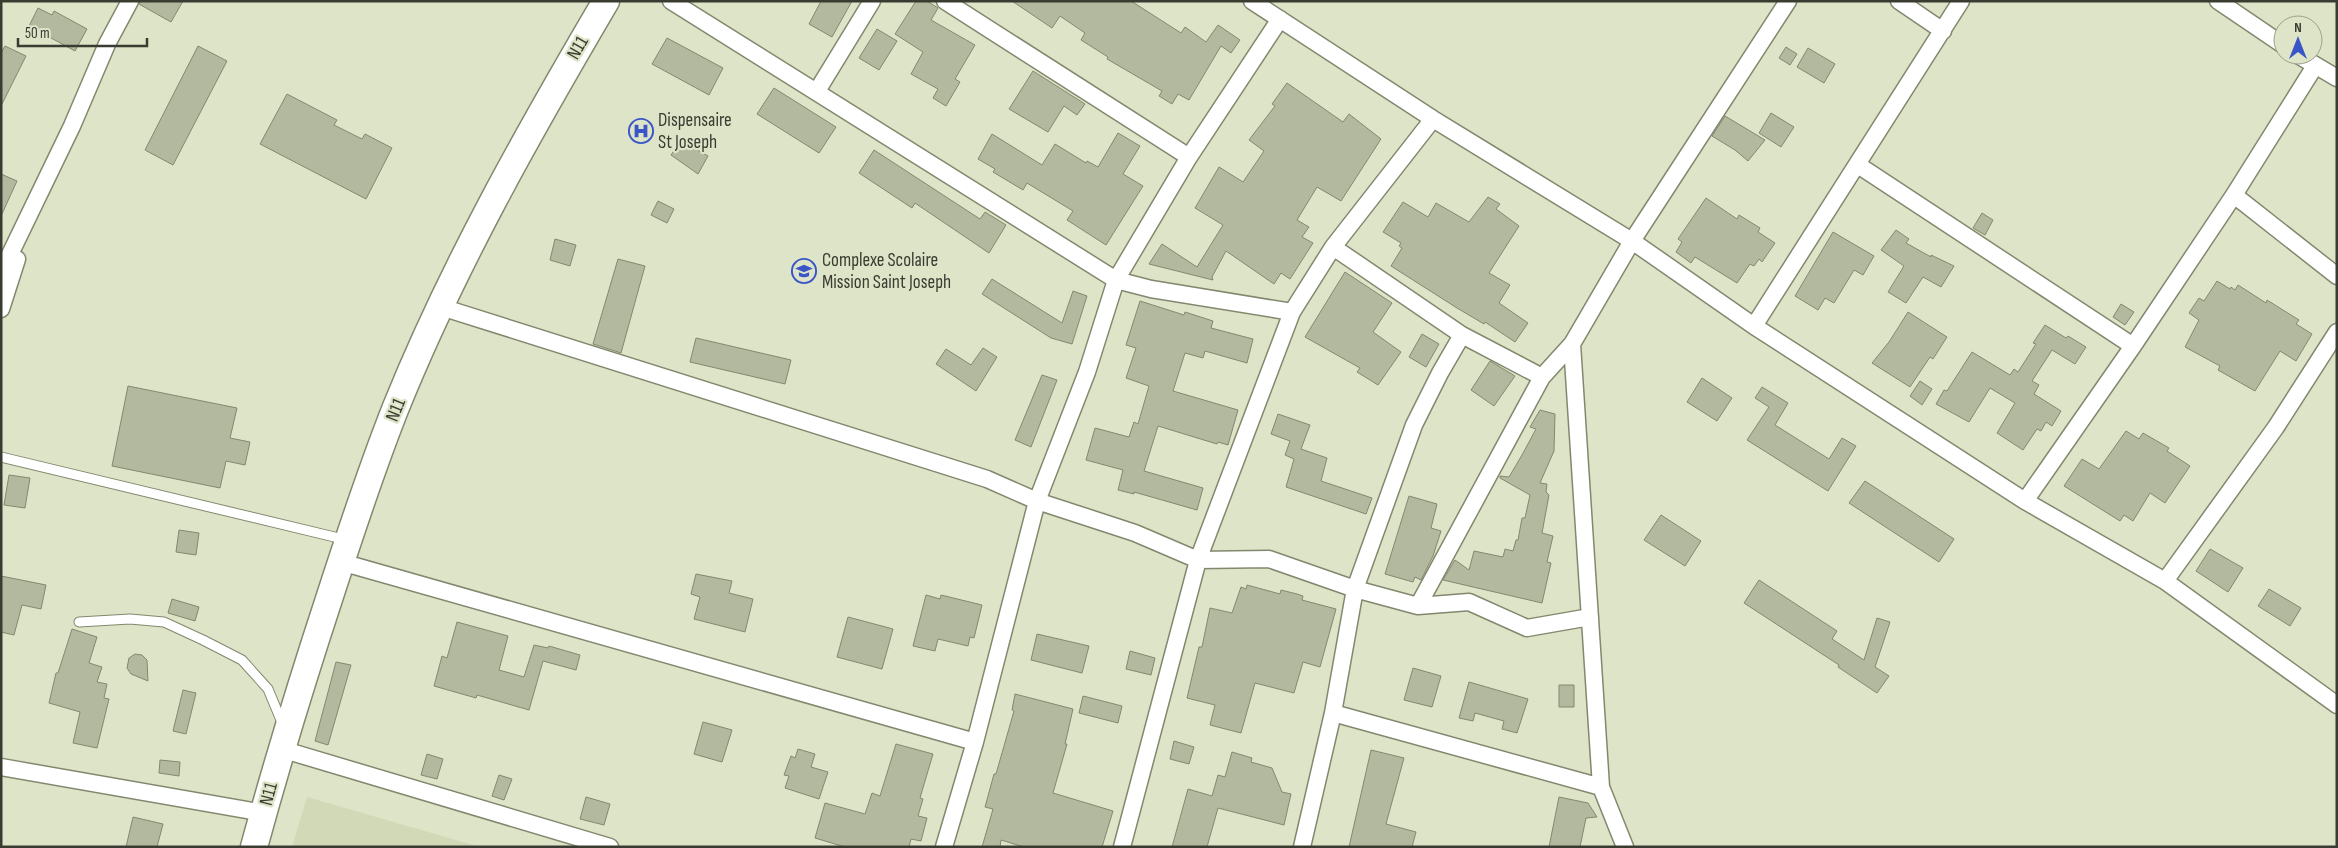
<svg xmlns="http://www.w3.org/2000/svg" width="2338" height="848" viewBox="0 0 2338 848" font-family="'Sofia Sans Condensed',sans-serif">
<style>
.built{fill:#d1d9b6}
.building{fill:#b2b99e;stroke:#82896e}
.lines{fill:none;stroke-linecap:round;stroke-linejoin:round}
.lane-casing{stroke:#82886e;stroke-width:11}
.street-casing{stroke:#82886e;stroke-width:19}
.primary-casing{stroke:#82886e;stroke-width:29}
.lane{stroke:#fff;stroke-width:9}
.street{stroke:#fff;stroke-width:16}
.primary{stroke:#fff;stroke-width:26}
.labels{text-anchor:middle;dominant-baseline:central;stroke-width:4.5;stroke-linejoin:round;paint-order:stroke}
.street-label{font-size:19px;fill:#393c31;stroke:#dde4c7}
.poi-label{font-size:19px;fill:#393c31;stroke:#dde4c7;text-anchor:start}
</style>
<rect width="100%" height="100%" fill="#dde4c7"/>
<path class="built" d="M307 797 480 847H292Z"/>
<path class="building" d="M140 1H183L171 22 139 4Z
M821 1H852L832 37 809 24Z
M916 1H927L938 8 931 20 975 45 955 79 960 82 946 106 933 98 938 89 911 74 923 52 895 34Z
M1012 1H1131L1181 33 1185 27 1206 42 1218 25 1240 40 1231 53 1221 46 1189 100 1178 94 1172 104 1159 96 1162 91 1107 59 1108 57 1081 40 1085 33 1060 16 1052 28Z
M38 8 52 15 54 11 87 29 75 51 29 26Z
M877 29 897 41 879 70 859 58Z
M667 38 723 68 709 95 652 64Z
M5 46 26 56 1 106V53Z
M198 46 227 61 173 165 145 150Z
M1786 47 1797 54 1790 65 1779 58Z
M1808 48 1835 64 1824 83 1797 67Z
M1033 71 1085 104 1077 115 1064 106 1048 132 1009 109Z
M1287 83 1343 122 1349 114 1381 139 1341 201 1317 187 1297 220 1309 227 1302 237 1313 243 1290 279 1281 273 1274 284 1226 251 1212 277 1213 280 1149 264 1162 244 1197 267 1223 225 1195 208 1219 167 1243 182 1264 151 1249 140 1275 106 1272 104Z
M774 88 836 127 819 153 757 114Z
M287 94 337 120 334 125 362 139 365 134 392 148 366 199 260 144Z
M1771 113 1794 127 1781 147 1759 133Z
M1725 116 1765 140 1748 161 1735 150 1712 136Z
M1118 133 1140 146 1123 174 1143 186 1106 245 1067 220 1073 211 1027 183 1023 190 993 172 995 169 978 159 992 134 1042 165 1055 144 1086 163 1087 161 1098 167Z
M681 140 708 156 698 174 671 155Z
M874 150 980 219 985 212 1006 225 989 253 915 203 912 208 859 173Z
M1 174 17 181 1 216Z
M1488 197 1500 204 1496 209 1519 226 1489 273 1510 285 1499 303 1528 323 1515 342 1485 322 1484 324 1457 308 1391 266 1402 248 1399 246 1401 243 1383 232 1403 202 1428 217 1436 203 1469 222Z
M1706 198 1737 219 1739 215 1760 228 1758 232 1775 243 1762 262 1759 259 1754 266 1750 264 1737 283 1695 257 1691 263 1676 252 1682 242 1678 239Z
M658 201 674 209 667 223 651 215Z
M1982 213 1993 220 1985 235 1973 228Z
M1896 230 1909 239 1906 243 1931 257V255L1954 266 1941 287 1923 277 1906 303 1888 292 1904 266 1881 250Z
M1833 232 1874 256 1863 275 1854 270 1834 303 1825 298 1818 310 1795 296Z
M555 239 576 245 570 266 550 260Z
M618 259 645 266 621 353 593 344Z
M1345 272 1392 303 1373 332 1401 352 1378 385 1357 372 1360 368 1305 337Z
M992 279 1062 323 1073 291 1087 296 1072 344 1051 338 982 294Z
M2217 281 2230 289 2231 287 2235 290 2238 285 2266 303 2267 300 2299 320 2296 324 2312 334 2296 361 2280 351 2255 391 2218 370 2220 366 2185 347 2199 320 2189 313 2199 298 2204 301Z
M1140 301 1184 315 1185 312 1213 321 1211 328 1253 339 1247 363 1205 351 1203 358 1185 353 1173 391 1238 410 1228 445 1218 442 1217 444 1158 426 1144 471 1203 488 1197 510 1134 492V494L1118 490 1123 470 1086 460 1095 428 1129 437 1134 422 1138 424 1149 386 1126 378 1136 348 1126 345Z
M2121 304 2134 312 2125 325 2113 317Z
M1908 312 1947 337 1933 359 1930 357 1910 387 1872 363 1889 342Z
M2045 325 2066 338 2068 336 2086 347 2075 364 2052 350 2032 381 2039 385 2034 394 2061 411 2052 426 2046 422 2041 431 2037 429 2023 450 1997 433 2015 403 1990 388 1969 422 1936 404 1944 390 1947 391 1972 352 2010 375 2014 369 2018 372 2036 344 2033 343Z
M1422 334 1439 344 1426 367 1409 357Z
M696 338 791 360 785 384 690 362Z
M983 348 997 357 976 391 936 364 946 349 971 365Z
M1490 361 1515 376 1494 406 1471 390Z
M1042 375 1057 380 1031 447 1015 440Z
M1702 378 1732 398 1717 421 1687 402Z
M1920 381 1932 389 1922 405 1910 396Z
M128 386 237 408 230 438 250 442 245 465 226 461 220 488 112 466Z
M1762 387 1788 403 1775 425 1829 459 1842 438 1856 446 1828 491 1747 440 1769 407 1755 398Z
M1540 410 1555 414 1554 451 1540 483 1547 484 1546 492 1549 495 1542 533 1553 536 1547 562 1551 563 1542 603 1443 580 1455 560 1469 570 1474 551 1503 557 1505 549 1513 551 1516 540H1518L1522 518H1525L1530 495 1500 478V476L1509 477 1522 455 1536 429 1530 427Z
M1278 414 1310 425 1301 449 1327 458 1321 481 1372 498 1366 514 1286 487 1294 459 1285 455 1290 441 1271 434Z
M2126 431 2139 439 2143 433 2169 448 2167 451 2190 466 2165 503 2150 493 2133 521 2124 515 2120 521 2064 486 2082 459 2099 469Z
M9 475 30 478 25 508 4 505Z
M1865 481 1954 539 1939 562 1849 503Z
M1409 496 1437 504 1431 528 1441 531 1433 556 1421 580 1415 577 1413 582 1385 574Z
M1661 515 1701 541 1685 566 1644 540Z
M179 530 199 533 196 555 176 552Z
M2210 549 2243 568 2228 592 2196 571Z
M696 574 732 581 729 593 753 599 745 632 694 619 700 597 691 594Z
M1 576 46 585 41 609 22 605 14 635 1 632Z
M1759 580 1837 631 1832 639 1864 660 1877 618 1890 622 1875 667 1889 676 1877 693 1838 667 1839 665 1744 603Z
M1247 585 1280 594 1281 590 1297 594 1303 596 1302 600 1336 609 1320 667 1303 662 1294 693 1255 683 1241 733 1210 725 1215 705 1187 698 1199 647H1202L1210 608 1232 613 1241 587 1246 589Z
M2269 589 2301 608 2290 626 2258 606Z
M926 595 940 599 941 595 982 605 974 638 970 637 968 646 938 639 935 651 913 646Z
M172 599 199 607 195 621 168 613Z
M848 617 893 629 882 669 837 657Z
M457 622 508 636 499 670 524 677 534 645 548 648 549 646 580 655 576 670 543 661 529 710 477 695 476 698 434 686 442 656 447 658Z
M72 629 97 637 89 663 102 667 97 682 107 684 104 698 109 699 97 748 73 743 80 712 49 703 56 673H58Z
M1037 634 1089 646 1082 673 1031 660Z
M1130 651 1155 658 1151 675 1126 669Z
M135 654 142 655 147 660 148 681 131 674 127 668 129 658Z
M336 662 351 665 328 745 315 741Z
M1413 668 1441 676 1432 707 1404 700Z
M1469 682 1528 699 1517 733 1502 729 1504 721 1475 713 1473 721 1459 718Z
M1559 685H1574V707H1559Z
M183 690 196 693 186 734 173 731Z
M1015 694 1073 709 1065 744H1067L1053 793 1113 811 1102 847H1024L1001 840 1000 847H982L993 809 985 807 994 774H996L1014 711 1012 710Z
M1083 696 1122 706 1118 723 1079 713Z
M703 722 732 730 722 762 694 754Z
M1174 741 1194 747 1189 764 1170 759Z
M896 744 933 754 920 798 923 799 918 816 927 818 921 841 911 839 909 847H845L815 838 825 803 865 814 872 793 880 796Z
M798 749 815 754 811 767 828 772 819 799 785 788 789 776 784 775 791 756 795 758Z
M1371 750 1404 758 1386 824 1416 832 1412 847H1349Z
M1232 752 1252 758 1251 762 1272 768 1282 792 1291 794 1284 825 1218 808 1207 847H1172L1188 789 1212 796 1218 775 1225 777Z
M427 754 443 759 437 779 421 775Z
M160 760 180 762 179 776 159 773Z
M499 775 512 779 504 800 492 796Z
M586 797 610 804 604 825 580 819Z
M1559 797 1588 803 1597 817 1586 818 1580 847H1549Z
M133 817 163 824 157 847H126Z"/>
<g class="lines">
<defs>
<path id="lane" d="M1 457 347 540
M79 622 130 619 164 622 203 640 242 660 268 689 283 725"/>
<path id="street" d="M671 1 1116 280 1151 289 1292 312 1333 247 1433 119
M1252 1 1433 119 1632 241 1754 326 2025 501 2165 581 2337 705
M1899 1 1943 31
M2218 1 2283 45
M2298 55 2337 78
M817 91 872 1
M1189 157 1280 19
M1858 165 2133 346
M2234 195 2337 276
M1333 247 1462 335 1542 377
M1 273 72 126 107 44 130 1
M441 307 987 479 1037 501 1135 533 1198 560 1269 559 1355 589 1418 606 1469 602 1527 628 1590 617
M1 309 17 259
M1754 326 1961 1
M1572 344 1601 787 1625 847
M2025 501 2133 346 2234 195 2315 66
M341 562 975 742
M2165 581 2276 427 2337 332
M1418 606 1542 377 1572 344 1632 241 1788 1
M1333 713 1601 787
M281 749 610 847
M1 767 264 813
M944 847 975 742 1037 501 1087 372 1116 280 1189 157 945 1
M1122 847 1198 560 1292 312
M1302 847 1333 713 1355 589 1414 425 1440 373 1462 335"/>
<path id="primary" d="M254 847C277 763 302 681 329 599 350 534 371 470 396 407 453 266 529 132 606 1"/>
</defs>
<use href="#lane" class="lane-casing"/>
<use href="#street" class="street-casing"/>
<use href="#primary" class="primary-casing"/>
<use href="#lane" class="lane"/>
<use href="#street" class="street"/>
<use href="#primary" class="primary"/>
</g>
<defs>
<symbol id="hospital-ring" viewBox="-11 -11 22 22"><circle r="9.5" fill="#dde4c7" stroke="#3a55c7" stroke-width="1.5"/><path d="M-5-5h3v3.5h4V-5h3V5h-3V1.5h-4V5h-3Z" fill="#3a55c7"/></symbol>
<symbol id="school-ring" viewBox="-11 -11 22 22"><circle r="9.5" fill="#dde4c7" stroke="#3a55c7" stroke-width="1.5"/><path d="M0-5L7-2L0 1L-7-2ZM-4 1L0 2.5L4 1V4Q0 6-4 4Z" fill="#3a55c7"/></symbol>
</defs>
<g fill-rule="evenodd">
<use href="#hospital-ring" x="627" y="117" width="28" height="28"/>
<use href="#school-ring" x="790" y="257" width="28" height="28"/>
</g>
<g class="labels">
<g class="street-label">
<text transform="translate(578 48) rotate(-60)">N11</text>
<text transform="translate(396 410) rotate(-68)">N11</text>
<text transform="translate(269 794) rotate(-75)">N11</text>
</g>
<g class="poi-label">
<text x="658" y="120">Dispensaire<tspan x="658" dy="22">St Joseph</tspan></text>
<text x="822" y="260">Complexe Scolaire<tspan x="822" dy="22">Mission Saint Joseph</tspan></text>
</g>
</g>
<rect width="2338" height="848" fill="none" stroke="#393c31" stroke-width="5"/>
<g transform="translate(2298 40)"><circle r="24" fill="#dde4c7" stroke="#9ba18b"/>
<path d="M0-4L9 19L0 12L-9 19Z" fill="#3a55c7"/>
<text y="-8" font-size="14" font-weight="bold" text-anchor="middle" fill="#393c31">N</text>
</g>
<path d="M18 38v8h129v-8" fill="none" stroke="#393c31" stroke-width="2.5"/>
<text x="25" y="38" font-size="15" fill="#393c31" stroke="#dde4c7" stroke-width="4" paint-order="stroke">50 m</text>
</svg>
